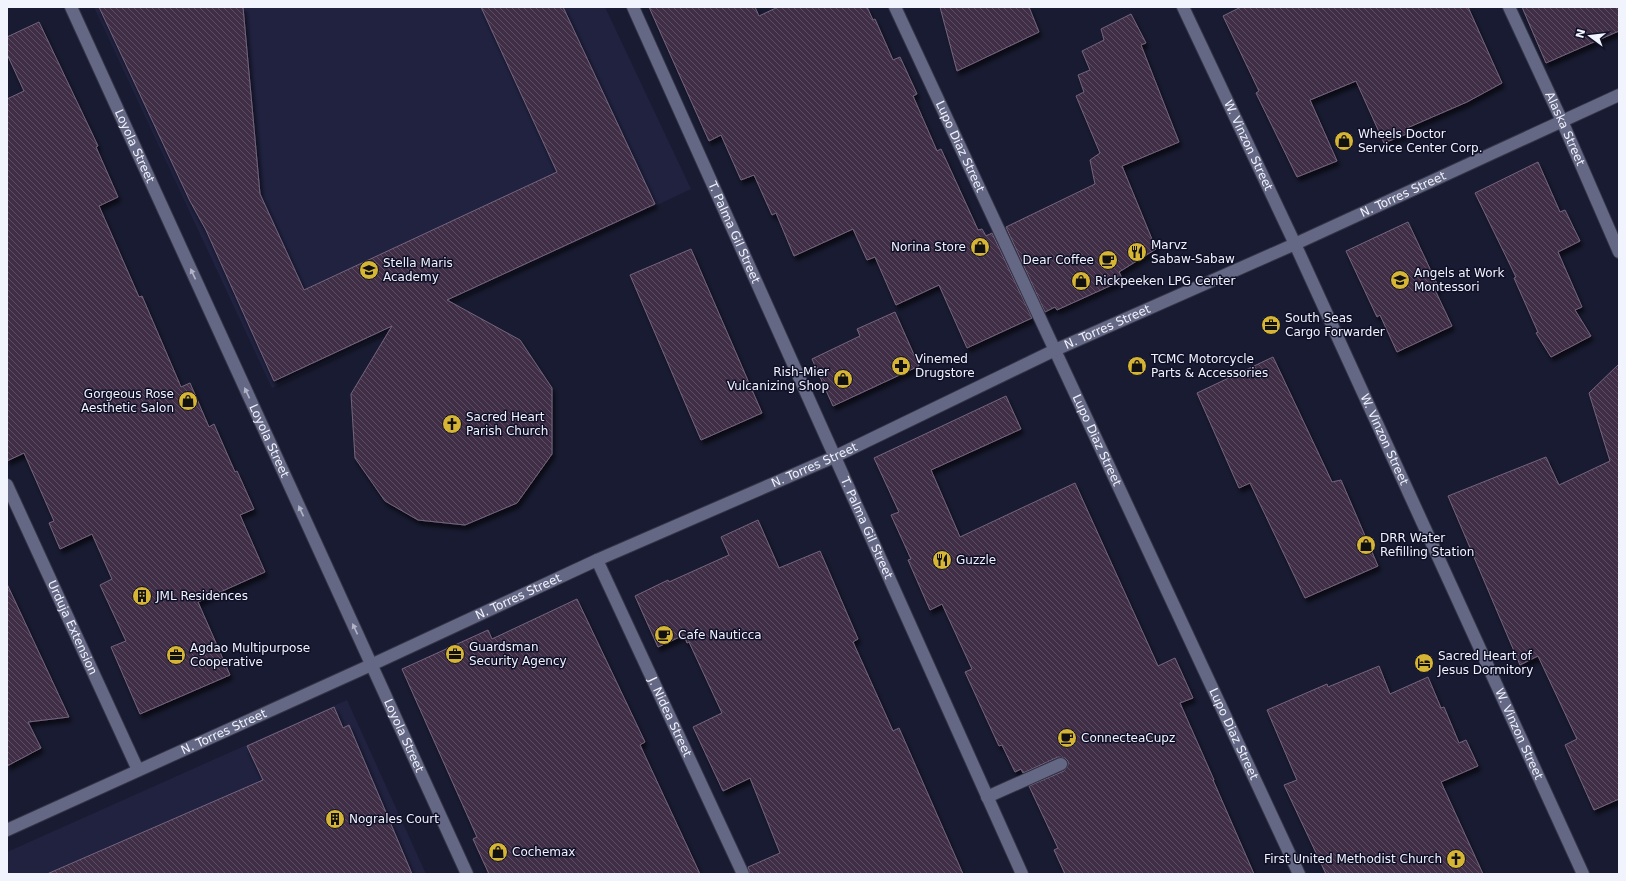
<svg xmlns="http://www.w3.org/2000/svg" width="1626" height="881" viewBox="0 0 1626 881" font-family="'DejaVu Sans',sans-serif">
<style>
.built{fill:#202240}
.building{fill:url(#building-back-hatch);stroke:#75647e;filter:url(#shadow)}
.lines{fill:none;stroke-linecap:round;stroke-linejoin:round}
.lane-casing{stroke:#343547;stroke-width:14}
.street-casing{stroke:#343547;stroke-width:14}
.secondary-casing{stroke:#343547;stroke-width:14}
.lane{stroke:#656885;stroke-width:12}
.street{stroke:#656885;stroke-width:12}
.secondary{stroke:#656885;stroke-width:12}
.oneway{fill:#b2b4c7}
.labels{text-anchor:middle;dominant-baseline:central;stroke-width:3;stroke-linejoin:round;paint-order:stroke}
.street-label{font-size:12px;fill:#f1f3fd;stroke:#101128}
.poi-label{font-size:12px;fill:#f1f3fd;stroke:#101128;text-anchor:start}
</style>
<defs>
<pattern id="building-back-hatch" width="6" height="6" patternUnits="userSpaceOnUse"><rect width="6" height="6" fill="#3f2f47"/><path d="M-1 5l2 2M0 0l6 6M5-1l2 2" fill="none" stroke="#5b4e62"/></pattern>
<filter id="shadow"><feDropShadow dx="2.5" dy="4.5" stdDeviation="2" flood-color="#0009"/></filter>
</defs>
<rect width="100%" height="100%" fill="#191b32"/>
<path class="built" d="M94 7H605L691 189 272 388Z
M347 700 426 874H7V852Z"/>
<path class="building" d="M99 7H243L260 194 304 290 557 172 481 7H563L655 204 447 300 520 340 552 388V454L517 503 465 525 418 520 385 501 355 458 351 394 392 326 274 381 206 230 190 201Z
M649 7H755L759 16 778 7H867L873 20 875 19 893 60 900 57 917 94 913 96 937 151 941 149 978 230 982 229 986 236 992 233 1032 318 967 348 939 285 896 305 875 257 867 260 853 229 794 256 776 213 772 215 754 175 741 180 721 135 709 141Z
M940 7H1029L1039 32 957 71Z
M1241 7H1468L1502 83 1467 102 1407 128 1409 133 1384 143 1356 81 1310 100 1337 161 1297 177 1256 93 1259 91 1223 16Z
M1522 7H1619V31L1546 63Z
M1131 14 1146 43 1141 45 1179 142 1122 166 1156 249 1119 272 1123 280 1057 310 1055 307 1045 312 1006 227 1095 184 1090 160 1100 153 1076 96 1084 92 1078 75 1090 70 1082 51 1104 40 1101 29Z
M39 22 98 146 96 147 118 197 99 206 139 297 142 296 181 387 190 383 209 427 214 424 235 472 237 471 254 509 240 515 265 572 198 602 230 675 140 714 111 647 126 641 100 585 112 579 92 534 60 549 49 523 54 521 24 453 7 461V99L24 91 7 54V37Z
M1538 162 1560 212 1565 210 1580 241 1558 252 1582 307 1575 310 1591 336 1551 357 1536 333 1538 332 1514 278 1516 277 1475 193Z
M1408 222 1439 288 1435 290 1452 326 1397 352 1380 315 1377 317 1346 251Z
M691 249 762 413 701 440 630 275Z
M895 312 919 366 833 406 812 359 860 336 857 329Z
M1273 357 1332 482 1341 480 1378 566 1305 598 1250 483 1239 488 1197 393Z
M1619 364V799L1594 810 1565 745 1577 739 1538 656 1520 665 1448 496 1546 457 1559 485 1610 461 1589 393Z
M1006 396 1021 429 931 470 960 537 1075 483 1158 666 1175 658 1193 698 1180 703 1214 780H1213L1254 874H1065L1054 850 1058 848 1029 786 1064 771 1068 765V761L1065 758 1058 757 1023 773 1021 769 1015 772 1002 745 999 746 965 672 972 669 942 604 930 610 908 560 911 559 891 515 899 512 874 458Z
M758 520 779 568 820 551 858 639 853 642 893 731 899 728 963 874H750L748 867 780 853 750 778 723 791 693 727 722 713 689 642 687 643 684 635 658 647 635 596 668 580 669 582 729 555 721 537Z
M7 584 69 717 28 722 41 748 7 766Z
M577 599 645 742 640 745 700 874H489L473 839 477 837 402 669 488 630 492 639Z
M1379 666 1390 694 1428 677 1441 708 1444 707 1459 743 1466 740 1478 766 1441 782 1483 874H1326L1284 785 1297 780 1267 710 1327 684 1328 687Z
M334 707 343 728 349 725 412 874H47L263 780 247 746Z"/>
<g class="lines">
<defs>
<path id="lane" d="M987 797 1061 764"/>
<g id="street">
<path id="s1" d="M633 7 1022 874"/>
<path id="s2" d="M895 7 1299 874"/>
<path id="s3" d="M1183 7 1295 244 1583 874"/>
<path id="s4" d="M1509 7 1562 121 1619 252"/>
<path id="s5" d="M7 485 138 770"/>
<path id="s6" d="M597 560 743 874"/>
</g>
<g id="secondary">
<path id="s7" d="M71 7 467 874"/>
<path id="s8" d="M7 830 371 665 597 560 834 457 1055 350 1295 244 1619 95"/>
</g>
</defs>
<use href="#lane" class="lane-casing"/>
<use href="#street" class="street-casing"/>
<use href="#secondary" class="secondary-casing"/>
<use href="#lane" class="lane"/>
<use href="#street" class="street"/>
<use href="#secondary" class="secondary"/>
</g>
<defs><path id="oneway-solid" d="M-6-.8H1V-3.2L6.5 0L1 3.2V.8H-6Z"/></defs>
<g class="oneway">
<use href="#oneway-solid" transform="translate(193 274) rotate(-115)"/>
<use href="#oneway-solid" transform="translate(247 393) rotate(-115)"/>
<use href="#oneway-solid" transform="translate(301 511) rotate(-115)"/>
<use href="#oneway-solid" transform="translate(355 629) rotate(-115)"/>
</g>
<defs>
<symbol id="shop-disc" viewBox="-11 -11 22 22"><circle r="9.5" fill="#d6b534" stroke="#101128"/><path d="M-5-2.5h2.3a2.7 3.5 0 0 1 5.4 0H5L5.5 6h-11ZM-1.5-2.5h3a1.5 2.3 0 0 0-3 0Z" fill="#111"/></symbol>
<symbol id="restaurant-disc" viewBox="-11 -11 22 22"><circle r="9.5" fill="#d6b534" stroke="#101128"/><path d="M-5-6h1v4h1v-4h1v4h1v-4h1v5L-1.5 .5V6h-2V.5L-5-1ZM5-6V6H3V1.5H1.5Q1.5-4 5-6Z" fill="#111"/></symbol>
<symbol id="cafe-disc" viewBox="-11 -11 22 22"><circle r="9.5" fill="#d6b534" stroke="#101128"/><path d="M-5.5-4.5H6V0H3Q3 3.5 0 3.5H-2.5Q-5.5 3.5-5.5 0ZM3-3.2v2h1.7v-2ZM-6 4.5H4V6H-6Z" fill="#111"/></symbol>
<symbol id="school-disc" viewBox="-11 -11 22 22"><circle r="9.5" fill="#d6b534" stroke="#101128"/><path d="M0-5L7-2L0 1L-7-2ZM-4 1L0 2.5L4 1V4Q0 6-4 4Z" fill="#111"/></symbol>
<symbol id="office-disc" viewBox="-11 -11 22 22"><circle r="9.5" fill="#d6b534" stroke="#101128"/><path d="M-6-3h4V-5.5h4V-3h4V5H-6ZM-1-4.5V-3h2v-1.5ZM-6 0V1H6V0Z" fill="#111"/></symbol>
<symbol id="pharmacy-disc" viewBox="-11 -11 22 22"><circle r="9.5" fill="#d6b534" stroke="#101128"/><path d="M-2-6h4v4h4v4h-4v4h-4v-4h-4v-4h4Z" fill="#111"/></symbol>
<symbol id="church-disc" viewBox="-11 -11 22 22"><circle r="9.5" fill="#d6b534" stroke="#101128"/><path d="M-1.2-6h2.4v3.5h3.3v2.4h-3.3V6h-2.4V-.1h-3.3v-2.4h3.3Z" fill="#111"/></symbol>
<symbol id="building-disc" viewBox="-11 -11 22 22"><circle r="9.5" fill="#d6b534" stroke="#101128"/><path d="M-4-6H4V6H1V3H-1V6H-4ZM-2.5-4.3h1.7v1.8h-1.7ZM.8-4.3h1.7v1.8H.8ZM-2.5-1h1.7V.8h-1.7ZM.8-1h1.7V.8H.8Z" fill="#111"/></symbol>
<symbol id="hotel-disc" viewBox="-11 -11 22 22"><circle r="9.5" fill="#d6b534" stroke="#101128"/><path d="M-6-4.5h1.5V1H6V5H4.5V3h-9V5H-6ZM-4 0a1.8 1.8 0 1 1 3.6 0ZM.5 0V-2.5h3Q6-2.5 6 0Z" fill="#111"/></symbol>
</defs>
<g fill-rule="evenodd">
<use href="#shop-disc" x="1333" y="130" width="22" height="22"/>
<use href="#shop-disc" x="969" y="236" width="22" height="22"/>
<use href="#restaurant-disc" x="1126" y="241" width="22" height="22"/>
<use href="#cafe-disc" x="1097" y="249" width="22" height="22"/>
<use href="#school-disc" x="358" y="259" width="22" height="22"/>
<use href="#school-disc" x="1389" y="269" width="22" height="22"/>
<use href="#shop-disc" x="1070" y="270" width="22" height="22"/>
<use href="#office-disc" x="1260" y="314" width="22" height="22"/>
<use href="#pharmacy-disc" x="890" y="355" width="22" height="22"/>
<use href="#shop-disc" x="1126" y="355" width="22" height="22"/>
<use href="#shop-disc" x="832" y="368" width="22" height="22"/>
<use href="#shop-disc" x="177" y="390" width="22" height="22"/>
<use href="#church-disc" x="441" y="413" width="22" height="22"/>
<use href="#shop-disc" x="1355" y="534" width="22" height="22"/>
<use href="#restaurant-disc" x="931" y="549" width="22" height="22"/>
<use href="#building-disc" x="131" y="585" width="22" height="22"/>
<use href="#cafe-disc" x="653" y="624" width="22" height="22"/>
<use href="#office-disc" x="444" y="643" width="22" height="22"/>
<use href="#office-disc" x="165" y="644" width="22" height="22"/>
<use href="#hotel-disc" x="1413" y="652" width="22" height="22"/>
<use href="#cafe-disc" x="1056" y="727" width="22" height="22"/>
<use href="#building-disc" x="324" y="808" width="22" height="22"/>
<use href="#shop-disc" x="487" y="841" width="22" height="22"/>
<use href="#church-disc" x="1445" y="848" width="22" height="22"/>
</g>
<g class="labels">
<g class="street-label">
<text stroke="none"><textPath href="#s4" startOffset="134">Alaska Street</textPath></text>
<text stroke="none"><textPath href="#s7" startOffset="153">Loyola Street</textPath></text>
<text stroke="none"><textPath href="#s3" startOffset="153">W. Vinzon Street</textPath></text>
<text stroke="none"><textPath href="#s2" startOffset="154">Lupo Diaz Street</textPath></text>
<text stroke="none"><textPath href="#s8" startOffset="1534">N. Torres Street</textPath></text>
<text stroke="none"><textPath href="#s1" startOffset="247">T. Palma Gil Street</textPath></text>
<text stroke="none"><textPath href="#s8" startOffset="1210">N. Torres Street</textPath></text>
<text stroke="none"><textPath href="#s2" startOffset="478">Lupo Diaz Street</textPath></text>
<text stroke="none"><textPath href="#s3" startOffset="477">W. Vinzon Street</textPath></text>
<text stroke="none"><textPath href="#s7" startOffset="477">Loyola Street</textPath></text>
<text stroke="none"><textPath href="#s8" startOffset="886">N. Torres Street</textPath></text>
<text stroke="none"><textPath href="#s1" startOffset="571">T. Palma Gil Street</textPath></text>
<text stroke="none"><textPath href="#s8" startOffset="562">N. Torres Street</textPath></text>
<text stroke="none"><textPath href="#s5" startOffset="157">Urduja Extension</textPath></text>
<text stroke="none"><textPath href="#s6" startOffset="173">J. Nidea Street</textPath></text>
<text stroke="none"><textPath href="#s8" startOffset="238">N. Torres Street</textPath></text>
<text stroke="none"><textPath href="#s2" startOffset="802">Lupo Diaz Street</textPath></text>
<text stroke="none"><textPath href="#s3" startOffset="801">W. Vinzon Street</textPath></text>
<text stroke="none"><textPath href="#s7" startOffset="801">Loyola Street</textPath></text>
</g>
<g class="poi-label">
<text x="1358" y="134">Wheels Doctor<tspan x="1358" dy="14">Service Center Corp.</tspan></text>
<text x="1151" y="245">Marvz<tspan x="1151" dy="14">Sabaw-Sabaw</tspan></text>
<text x="966" y="247" text-anchor="end">Norina Store</text>
<text x="1094" y="260" text-anchor="end">Dear Coffee</text>
<text x="383" y="263">Stella Maris<tspan x="383" dy="14">Academy</tspan></text>
<text x="1414" y="273">Angels at Work<tspan x="1414" dy="14">Montessori</tspan></text>
<text x="1095" y="281">Rickpeeken LPG Center</text>
<text x="1285" y="318">South Seas<tspan x="1285" dy="14">Cargo Forwarder</tspan></text>
<text x="915" y="359">Vinemed<tspan x="915" dy="14">Drugstore</tspan></text>
<text x="1151" y="359">TCMC Motorcycle<tspan x="1151" dy="14">Parts &amp; Accessories</tspan></text>
<text x="829" y="372" text-anchor="end">Rish-Mier<tspan x="829" dy="14">Vulcanizing Shop</tspan></text>
<text x="174" y="394" text-anchor="end">Gorgeous Rose<tspan x="174" dy="14">Aesthetic Salon</tspan></text>
<text x="466" y="417">Sacred Heart<tspan x="466" dy="14">Parish Church</tspan></text>
<text x="1380" y="538">DRR Water<tspan x="1380" dy="14">Refilling Station</tspan></text>
<text x="956" y="560">Guzzle</text>
<text x="156" y="596">JML Residences</text>
<text x="678" y="635">Cafe Nauticca</text>
<text x="469" y="647">Guardsman<tspan x="469" dy="14">Security Agency</tspan></text>
<text x="190" y="648">Agdao Multipurpose<tspan x="190" dy="14">Cooperative</tspan></text>
<text x="1438" y="656">Sacred Heart of<tspan x="1438" dy="14">Jesus Dormitory</tspan></text>
<text x="1081" y="738">ConnecteaCupz</text>
<text x="349" y="819">Nograles Court</text>
<text x="512" y="852">Cochemax</text>
<text x="1442" y="859" text-anchor="end">First United Methodist Church</text>
</g>
</g>
<rect width="1626" height="881" fill="none" stroke="#f1f3fd" stroke-width="16"/>
<g transform="translate(1590 36) rotate(285)" stroke="#101128" stroke-width="3" paint-order="stroke">
<path d="M0-3L7 15L0 10L-7 15Z" fill="#f1f3fd"/>
<text y="-6" font-size="11" font-weight="bold" text-anchor="middle" fill="#f1f3fd">N</text>
</g>
</svg>
